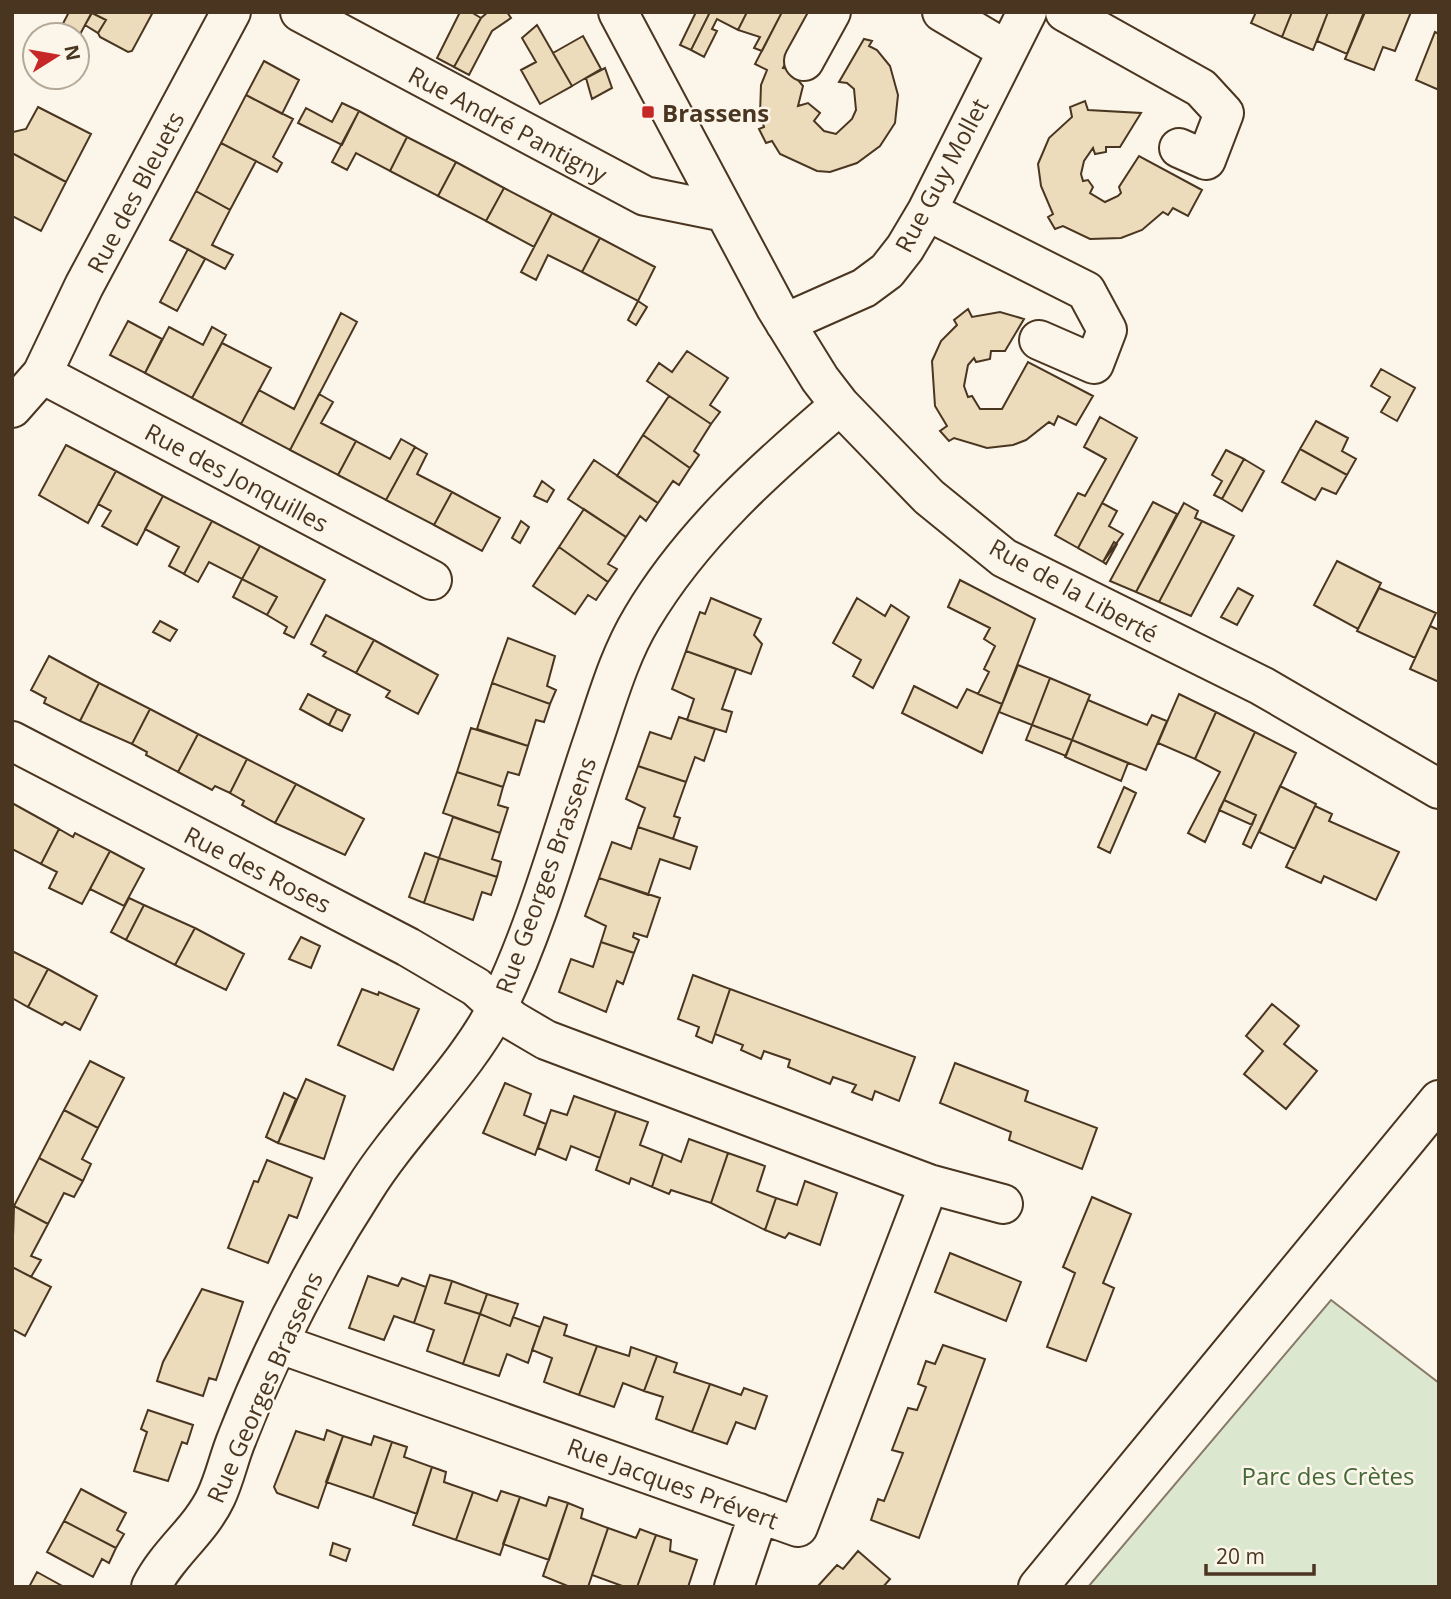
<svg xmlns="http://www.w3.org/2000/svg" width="1451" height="1599" viewBox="0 0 1451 1599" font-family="'Open Sans',sans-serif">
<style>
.green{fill:#dce7d0;stroke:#887966;stroke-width:2}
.building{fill:#ecdcbc;stroke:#4a3520;stroke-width:2}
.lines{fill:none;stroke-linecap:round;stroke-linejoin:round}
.minor-casing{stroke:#4a3520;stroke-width:42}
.major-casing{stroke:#4a3520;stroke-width:42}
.minor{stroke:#fbf6e9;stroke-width:38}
.major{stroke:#fbf6e9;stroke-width:38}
.poi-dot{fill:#c62828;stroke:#fbf6e9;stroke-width:2.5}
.labels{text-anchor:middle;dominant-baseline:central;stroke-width:5;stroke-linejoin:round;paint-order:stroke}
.poi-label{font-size:24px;font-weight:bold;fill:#4a3520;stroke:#fbf6e9;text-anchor:start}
.street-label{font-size:24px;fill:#4a3520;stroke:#fbf6e9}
.park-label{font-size:24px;fill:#436837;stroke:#fbf6e9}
</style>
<rect width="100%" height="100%" fill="#fbf6e9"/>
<path class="green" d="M1331 1300 1439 1383V1587H1088Z"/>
<path class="building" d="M69 12H92L77 40V35H57Z
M153 12 132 51 128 52 100 37 98 33 106 20 92 13Z
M460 12H471L481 18 454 67 437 58Z
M488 12H507L511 18 492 31 469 75 454 67 481 18Z
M696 12H710L691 50 680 45Z
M710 12H747L738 30 717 19 712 29 717 31 704 57 691 50Z
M747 12H782L762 51 754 48 760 37 738 30Z
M782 12H813L783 68 789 69 803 86 798 106 808 103 820 113 814 121 824 131 836 134 852 119 856 110 854 89 847 83 839 82 864 39 872 41 869 46 877 50 890 66 898 95 895 123 880 146 857 163 830 172 817 171 780 154 772 141 766 143 759 129 764 127 760 114 761 85 767 70 755 64Z
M1256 12H1292L1282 37 1251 23Z
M1292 12H1328L1313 50 1282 37Z
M1328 12H1364L1347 54 1317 41Z
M1365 12H1411L1395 51 1383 47 1374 70 1345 59Z
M92 13 106 20 98 33 85 25Z
M537 25 572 86 540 104 521 70 536 62 522 38Z
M1435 32 1439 34V90L1416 80Z
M583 36 601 69 572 86 553 53Z
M264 61 299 80 282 114 246 95Z
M605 68 612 88 592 99 586 78Z
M246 95 293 119 273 157 282 163 277 172 221 143Z
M1085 101 1088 110 1141 113 1120 147H1106V152L1095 154 1093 148 1084 161 1081 174 1083 181 1088 180 1093 187 1090 193 1105 202 1118 196 1121 193 1119 187 1139 156 1202 190 1188 216 1173 208 1168 215 1163 212 1142 230 1121 238 1090 239 1063 226 1055 229 1048 217 1053 214 1041 186 1038 164 1049 138 1072 117 1070 107Z
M342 103 359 111 342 145 298 123 306 108 332 122Z
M38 107 91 134 66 182 12 153 13 132 26 129Z
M359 111 407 137 390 171 356 153 347 170 332 162Z
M407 137 456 162 438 196 390 171Z
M221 143 256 161 230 210 196 191Z
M12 153 66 182 41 231 12 216Z
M456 162 504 188 486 221 438 196Z
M504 188 552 213 534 247 486 221Z
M196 191 230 210 212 245 233 255 225 269 170 240Z
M552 213 600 238 582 272 548 255 536 280 521 272Z
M600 238 655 267 638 301 582 272Z
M188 249 205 259 177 311 160 302Z
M638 301 647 307 636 325 628 320Z
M968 309 972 317 1000 312 1024 319 1005 351H991L990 359 976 362 974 358 968 365 964 386 968 397 972 396 980 409H1002L1028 362 1093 396 1076 425 1058 416 1054 425 1049 422 1026 440 1013 445 987 448 954 438 949 441 940 431 947 426 935 406 932 361 941 341 957 325 954 320Z
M341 313 357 322 290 450 241 424 259 390 294 409Z
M128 321 162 339 145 373 110 355Z
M169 327 203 345 212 327 226 335 192 398 145 373Z
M222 343 271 368 241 424 192 398Z
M687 351 728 378 710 405 720 412 711 424 647 381 659 363 672 372Z
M1381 369 1415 388 1397 421 1381 412 1390 397 1371 386Z
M319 394 333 402 321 423 356 441 338 475 290 450Z
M669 396 711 424 694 451 699 455 690 468 643 435Z
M1100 417 1137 438 1078 548 1055 535 1078 493 1085 496 1106 459 1084 447Z
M1316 421 1348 438 1342 451 1356 459 1347 475 1300 449Z
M643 435 690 468 679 485 673 481 658 503 617 476Z
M401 439 415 447 386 500 338 475 356 441 390 459Z
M66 445 116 471 88 523 39 495Z
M415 447 427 454 417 474 452 492 434 525 386 500Z
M1300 449 1347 475 1336 494 1322 488 1315 500 1282 482Z
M1226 450 1244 459 1222 499 1214 495 1222 481 1212 475Z
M1244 459 1264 471 1242 511 1222 499Z
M594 460 658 503 646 521 640 516 626 537 568 499Z
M116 471 163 496 137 545 102 526 111 511 98 504Z
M542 481 554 490 547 502 534 496Z
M452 492 500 518 482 551 434 525Z
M163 496 212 521 184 574 169 566 179 547 145 529Z
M1153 502 1177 514 1136 592 1110 581Z
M1102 503 1117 511 1109 526 1123 534 1103 562 1078 548Z
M1184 503 1198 511 1195 518 1202 521 1159 602 1136 592Z
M584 509 626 537 608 564 617 569 608 582 559 547Z
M212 521 260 546 242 579 209 562 198 582 184 574Z
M521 521 529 527 520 543 512 538Z
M1202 521 1234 536 1191 616 1159 602Z
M1114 542 1117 544 1106 564 1103 562Z
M260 546 325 580 294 638 284 633 287 627 267 615 277 597 242 579Z
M559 547 608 582 596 600 588 595 575 614 533 586Z
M1337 561 1381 583 1358 629 1314 605Z
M242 579 277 597 267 615 233 597Z
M960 580 1035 619 1002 704 978 694 989 672 984 669 995 646 984 639 990 628 948 607Z
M1238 588 1253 596 1237 625 1221 617Z
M1379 588 1436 613 1415 658 1357 631Z
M711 598 761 619 754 635 762 644 751 674 686 651 700 612 705 614Z
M857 598 885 616 891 605 909 617 873 688 853 676 861 660 833 643Z
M326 615 374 640 356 673 323 656 326 652 311 644Z
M160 621 177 630 170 641 153 632Z
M1430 626 1439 630V682L1410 669Z
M508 638 555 656 547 686 556 690 550 704 492 683Z
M374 640 438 675 418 714 386 697 390 691 356 673Z
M686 651 736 669 722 709 732 712 726 732 687 720 694 699 672 689Z
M49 656 99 683 80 721 44 703 46 698 31 690Z
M1018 665 1050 678 1032 725 999 712Z
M1050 678 1090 695 1072 740 1032 725Z
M99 683 150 709 132 744 80 721Z
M492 683 550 704 544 722 536 720 528 746 477 729Z
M914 686 957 708 967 689 1002 704 982 753 902 713Z
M308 694 337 709 329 725 300 709Z
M1179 694 1216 712 1195 759 1158 743Z
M1088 700 1147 725 1152 715 1167 721 1146 770 1072 740Z
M150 709 198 734 178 772 146 755 147 752 132 744Z
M337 709 350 715 342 731 329 725Z
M1216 712 1255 732 1205 842 1188 833 1220 772 1195 759Z
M679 717 715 729 704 761 695 757 686 782 638 766 650 732 671 739Z
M1032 725 1072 740 1066 756 1026 740Z
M471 728 528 746 519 775 508 772 503 787 457 772Z
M1255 732 1296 753 1251 848 1243 844 1256 815 1224 800Z
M198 734 247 759 230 793 215 786 212 790 178 772Z
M1072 740 1128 763 1121 781 1065 757Z
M247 759 296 784 275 823 242 805 244 801 230 793Z
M638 766 686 782 674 816 680 818 673 839 638 827 645 808 626 799Z
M457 772 503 787 498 805 508 808 500 833 443 813Z
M296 784 364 819 345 855 275 823Z
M1280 786 1316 804 1295 849 1259 832Z
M1124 787 1136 793 1110 853 1098 847Z
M1224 800 1256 815 1252 825 1219 810Z
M12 803 59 829 41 864 12 849Z
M1315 806 1332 814 1329 821 1399 852 1376 900 1324 876 1321 883 1286 867Z
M453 817 500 833 492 859 501 862 497 877 439 858Z
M638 827 697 847 690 869 660 859 648 895 599 878 612 842 631 849Z
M59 829 73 837 75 833 110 851 82 904 49 888 57 872 41 864Z
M110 851 144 869 124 906 90 889Z
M425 853 439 858 424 903 409 897Z
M439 858 497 877 491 895 482 892 473 920 424 903Z
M599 878 660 898 647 937 634 933 633 937 639 940 634 953 601 942 606 926 585 916Z
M129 898 144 905 126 940 111 932Z
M144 905 195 928 175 965 126 940Z
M195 928 244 954 226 990 175 965Z
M301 937 320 946 311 968 289 959Z
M601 942 634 953 623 984 617 981 606 1012 559 992 571 959 593 967Z
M12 951 48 969 28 1007 12 998Z
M48 969 97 996 80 1030 65 1022 62 1025 28 1007Z
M693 975 730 989 712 1043 696 1036 699 1027 678 1019Z
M362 989 378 995 379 992 419 1009 393 1070 338 1045Z
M730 989 915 1057 899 1101 875 1091 872 1100 852 1092 856 1085 833 1077 830 1084 788 1067 790 1060 764 1051 761 1059 741 1050 743 1045 715 1034Z
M1272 1004 1299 1026 1284 1044 1317 1071 1286 1109 1244 1074 1263 1051 1246 1036Z
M90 1061 124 1078 98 1128 64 1110Z
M955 1063 1028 1091 1025 1101 1097 1128 1082 1169 1009 1140 1011 1132 940 1103Z
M306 1079 345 1096 324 1159 278 1143Z
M505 1083 531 1094 524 1115 546 1124 535 1155 483 1133Z
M284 1093 296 1099 278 1143 266 1137Z
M574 1096 616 1111 600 1158 571 1146 566 1160 538 1148 551 1110 567 1115Z
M64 1110 98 1128 82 1159 91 1164 83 1181 39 1158Z
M616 1111 648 1122 640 1145 663 1154 652 1187 631 1178 629 1184 596 1170Z
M689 1139 728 1153 711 1203 671 1190 669 1194 652 1187 663 1154 681 1162Z
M728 1153 765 1166 757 1191 776 1198 765 1230 711 1203Z
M39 1158 83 1181 74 1197 64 1193 48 1224 14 1206Z
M267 1160 312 1178 297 1218 289 1215 268 1263 228 1248 254 1181 258 1182Z
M805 1181 837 1193 820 1245 789 1233 785 1238 765 1230 776 1198 797 1205Z
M1092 1197 1131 1214 1103 1283 1114 1288 1086 1361 1047 1347 1075 1273 1063 1267Z
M14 1206 48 1224 31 1256 41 1260 31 1277 12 1267Z
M950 1253 1021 1282 1006 1321 935 1292Z
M12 1267 51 1287 25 1336 12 1329Z
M430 1275 452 1281 445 1303 480 1314 463 1364 427 1351 434 1330 414 1323Z
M368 1276 398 1286 402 1278 426 1287 414 1323 394 1316 384 1340 349 1328Z
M452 1281 487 1294 480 1314 445 1303Z
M202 1289 243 1302 216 1380 209 1378 203 1396 157 1381 163 1362Z
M487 1294 518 1304 510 1326 480 1314Z
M480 1314 510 1326 513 1317 540 1327 528 1363 507 1354 499 1376 463 1364Z
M544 1317 567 1325 564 1335 597 1346 579 1395 544 1382 552 1358 532 1350Z
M943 1345 985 1359 919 1538 871 1520 878 1499 884 1501 903 1453 892 1450 908 1408 917 1410 926 1387 918 1384 926 1361 935 1364Z
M597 1346 629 1356 631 1347 657 1356 644 1391 623 1383 614 1407 579 1395Z
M657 1356 677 1363 674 1372 710 1384 692 1432 656 1419 663 1397 644 1391Z
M710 1384 741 1395 744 1388 767 1396 755 1429 736 1422 727 1444 692 1432Z
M148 1410 193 1425 187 1444 182 1442 168 1481 134 1471 147 1432 141 1429Z
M327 1430 343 1436 318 1508 277 1493 274 1487 296 1431 324 1440Z
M343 1436 371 1445 374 1436 392 1442 373 1498 326 1482Z
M392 1442 407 1447 404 1457 432 1467 417 1514 373 1498Z
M432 1467 446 1472 444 1482 473 1492 456 1540 413 1525Z
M81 1489 126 1513 117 1530 124 1534 116 1548 64 1521Z
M501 1491 520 1497 500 1555 456 1540 473 1492 497 1501Z
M520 1497 546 1506 549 1497 568 1503 549 1560 503 1544Z
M568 1503 583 1509 581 1518 608 1528 588 1587H570L543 1576Z
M64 1521 116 1548 109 1563 102 1559 93 1577 47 1552Z
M608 1528 636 1538 640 1529 656 1535 637 1587H625L592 1575Z
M656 1535 671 1540 670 1551 697 1560 688 1587H637Z
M333 1543 350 1549 346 1561 330 1555Z
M858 1551 890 1579 883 1587H817L837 1565 843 1569Z
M37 1572 64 1587H29Z"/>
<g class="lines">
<defs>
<path id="minor" d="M300 12 645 196 724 212
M618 12 776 308 820 379 840 405 929 497 1004 558 1262 686 1439 789
M942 12 1006 50
M1065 12 1201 88 1224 113 1206 160 1179 148
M804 61 831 12
M927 211 1086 291 1107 330 1094 364 1039 340
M785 323 864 288 887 271 905 248 927 211 1027 12
M42 374 432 580
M12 408 42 374 84 286 231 12
M12 741 408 947 476 987 512 1020 546 1040 929 1184 1003 1204
M280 1344 798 1527 929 1184
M151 1587C168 1553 200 1531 216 1497 225 1478 229 1457 237 1438 270 1353 315 1266 364 1190 403 1127 467 1069 499 1004 539 921 563 829 593 741 607 700 619 656 642 618 692 534 766 468 840 405
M734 1587 759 1513"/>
<path id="major" d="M1038 1587 1439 1100"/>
</defs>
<use href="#minor" class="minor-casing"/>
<use href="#major" class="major-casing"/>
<use href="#minor" class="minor"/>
<use href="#major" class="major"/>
</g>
<rect class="poi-dot" x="641" y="105" width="14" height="14" rx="3.5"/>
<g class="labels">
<g class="poi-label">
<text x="662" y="112">Brassens</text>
</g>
<g class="street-label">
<text transform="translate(508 124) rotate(28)">Rue André Pantigny</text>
<text transform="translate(941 175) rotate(-62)">Rue Guy Mollet</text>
<text transform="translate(135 192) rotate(-62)">Rue des Bleuets</text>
<text transform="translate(237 477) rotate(28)">Rue des Jonquilles</text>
<text transform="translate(1074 590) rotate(29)">Rue de la Liberté</text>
<text transform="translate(258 869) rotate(27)">Rue des Roses</text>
<text transform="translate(545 875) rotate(-70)">Rue Georges Brassens</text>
<text transform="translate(264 1387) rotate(-66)">Rue Georges Brassens</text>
<text transform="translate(673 1483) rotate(20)">Rue Jacques Prévert</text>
</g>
<g class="park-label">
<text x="1328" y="1475">Parc des Crètes</text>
</g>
</g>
<rect width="1451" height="1599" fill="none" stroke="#4a3520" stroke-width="28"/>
<g transform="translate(56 56) rotate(79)"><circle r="33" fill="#fbf6e9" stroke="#b4a999" stroke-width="2"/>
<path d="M0-5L12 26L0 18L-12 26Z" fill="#c62828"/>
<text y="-10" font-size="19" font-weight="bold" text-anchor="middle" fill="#4a3520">N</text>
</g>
<path d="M1206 1564v10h108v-10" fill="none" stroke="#4a3520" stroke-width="3.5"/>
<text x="1216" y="1564" font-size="21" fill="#4a3520" stroke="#fbf6e9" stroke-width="5" paint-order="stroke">20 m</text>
</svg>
